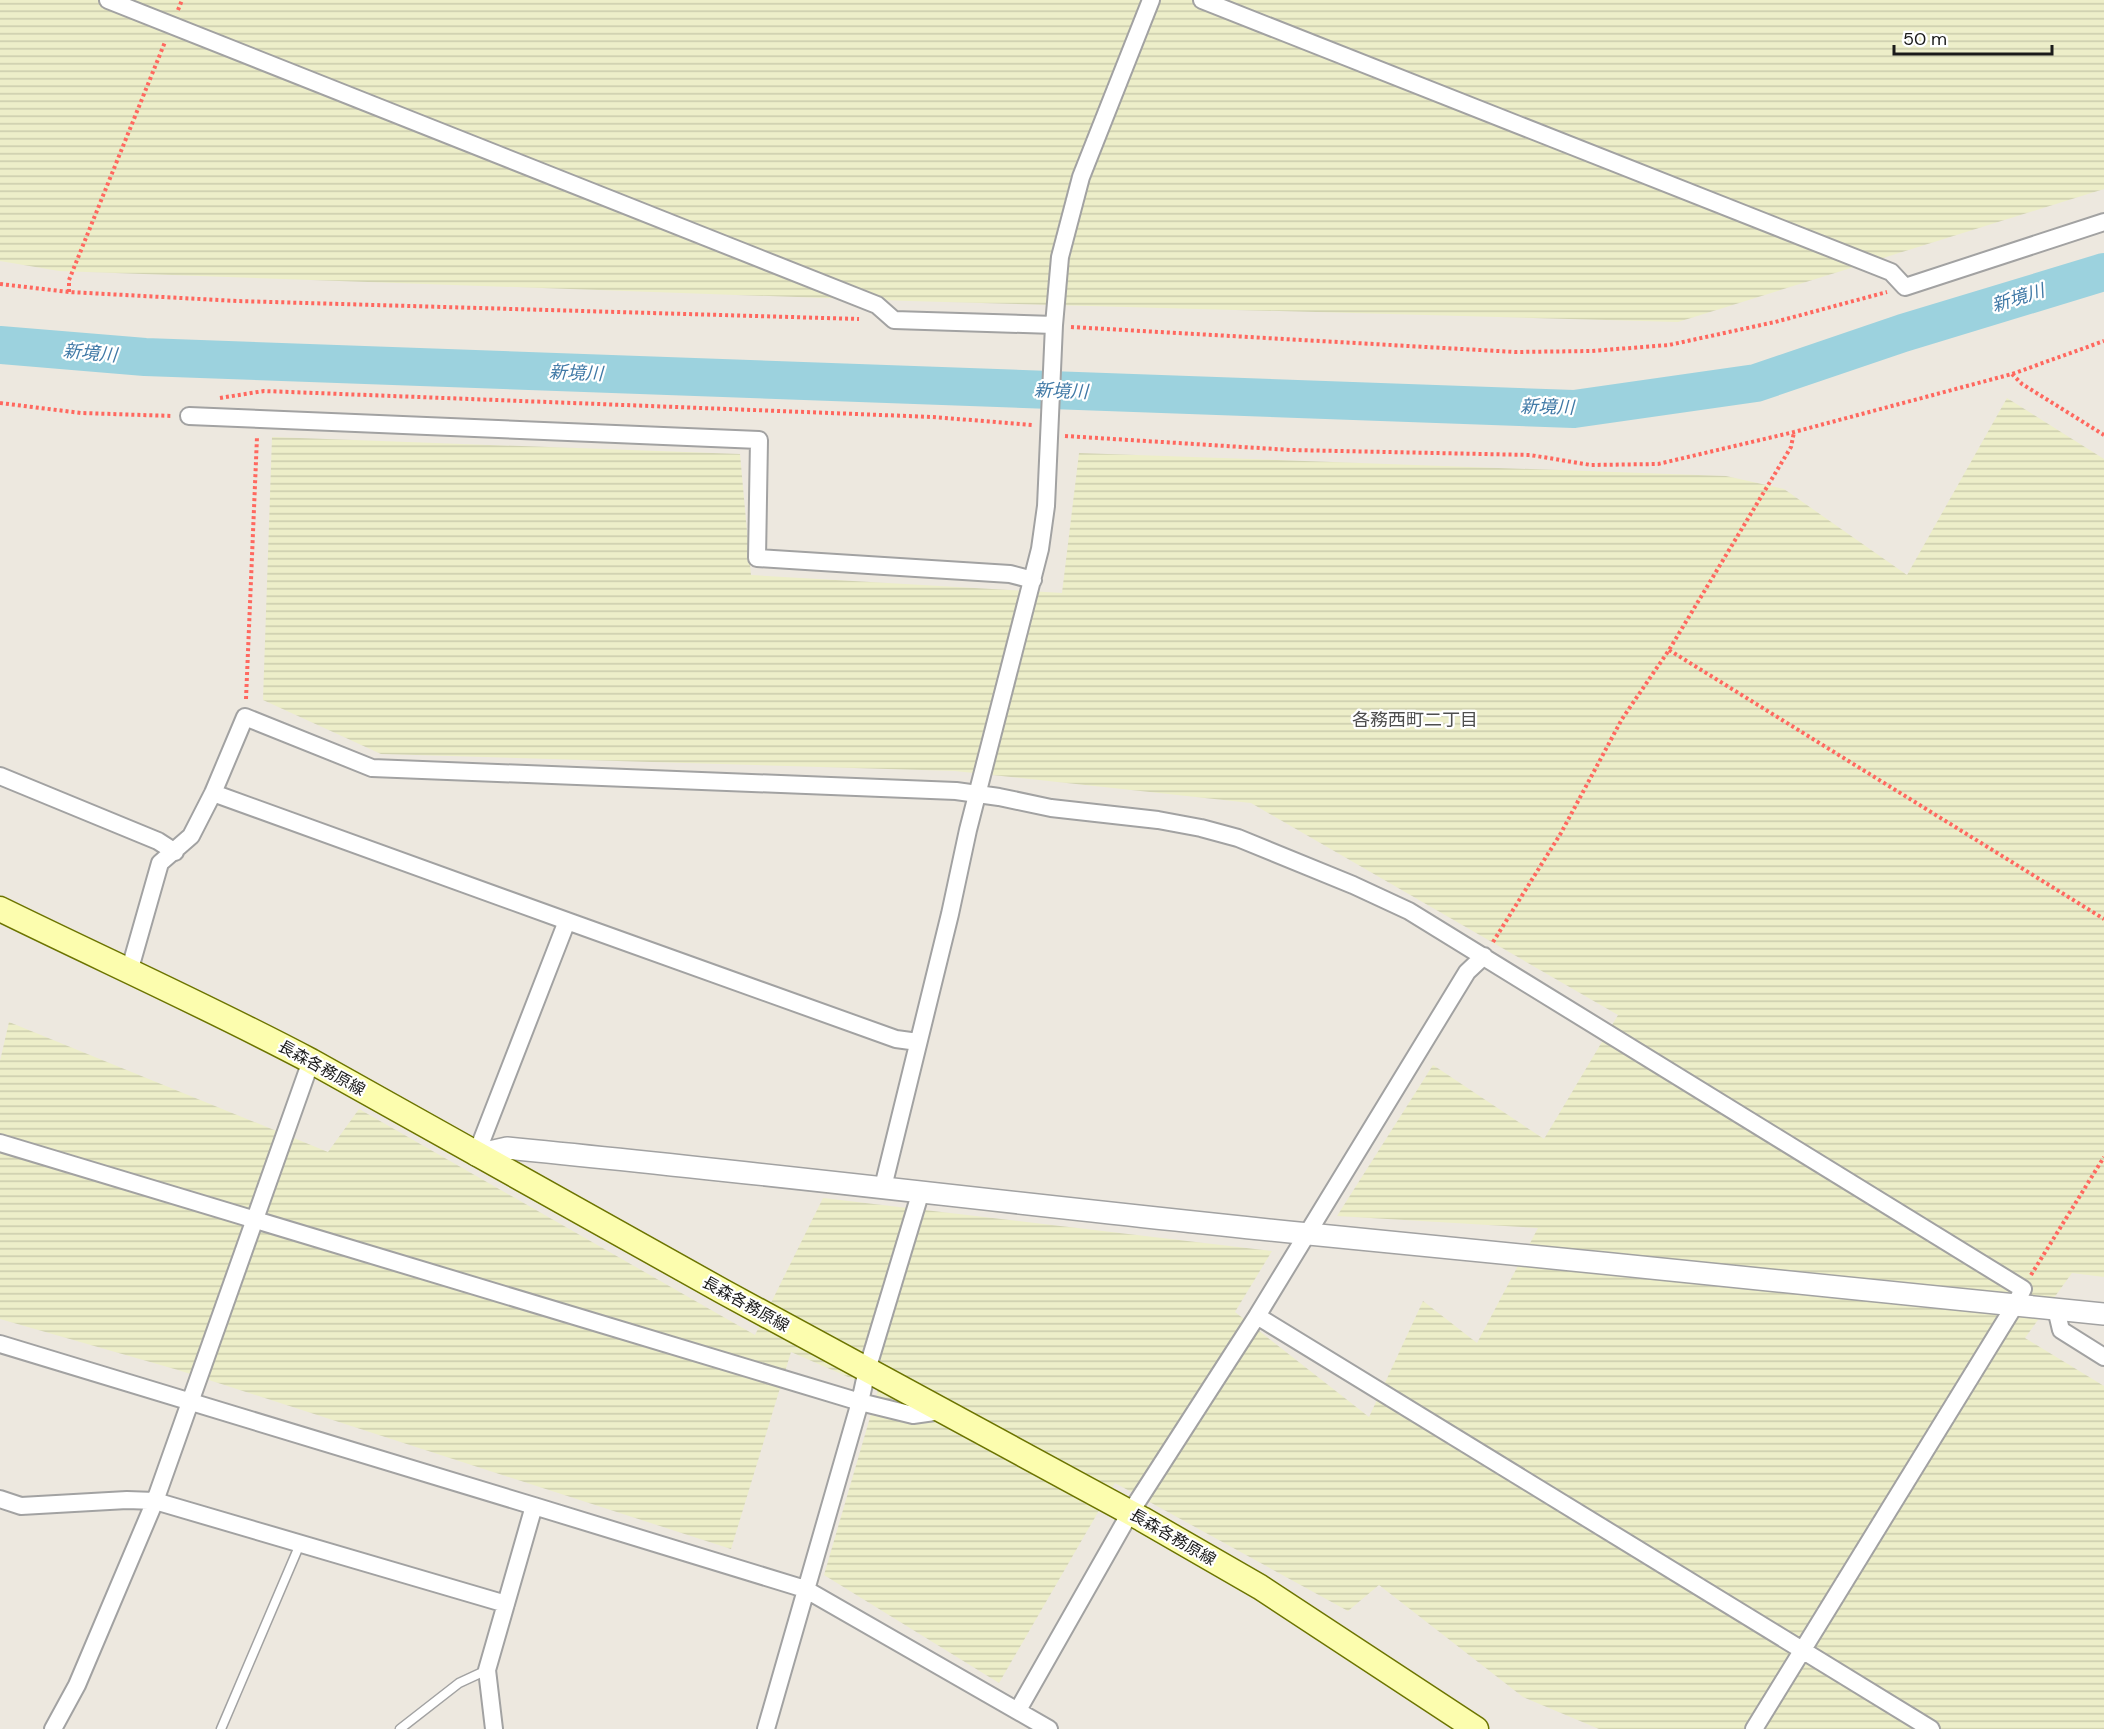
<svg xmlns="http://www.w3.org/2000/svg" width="2104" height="1729" viewBox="0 0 2104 1729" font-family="'DM Sans','Noto Sans JP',sans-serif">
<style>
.farmland{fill:url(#farmland-rules)}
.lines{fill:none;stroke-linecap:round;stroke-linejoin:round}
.river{stroke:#9cd2de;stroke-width:38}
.service-casing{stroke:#a2a2a2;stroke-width:11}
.minor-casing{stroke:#a2a2a2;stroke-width:20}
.tertiary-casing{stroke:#a2a2a2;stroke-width:24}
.secondary-casing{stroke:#6c7400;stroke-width:27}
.path{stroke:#ff685f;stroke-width:4;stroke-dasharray:3 3;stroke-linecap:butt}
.service{stroke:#fff;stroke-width:8}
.minor{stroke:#fff;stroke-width:16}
.tertiary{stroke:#fff;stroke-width:21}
.secondary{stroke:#fcfdae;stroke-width:24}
.labels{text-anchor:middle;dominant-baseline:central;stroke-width:4.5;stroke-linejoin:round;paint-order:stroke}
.street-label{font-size:16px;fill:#1b1b1b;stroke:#fff}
.water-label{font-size:18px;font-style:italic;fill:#4079a6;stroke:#fff}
.neighbourhood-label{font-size:18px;fill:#4e4e4e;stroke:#fff}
</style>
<defs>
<pattern id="farmland-rules" width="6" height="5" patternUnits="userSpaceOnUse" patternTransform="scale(1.5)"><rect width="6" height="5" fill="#edeec9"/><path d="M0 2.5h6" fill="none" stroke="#cbccac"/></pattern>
</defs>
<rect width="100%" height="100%" fill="#ede8df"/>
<path class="farmland" d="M0 0H2104V189L1678 322 909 301 59 271 0 261Z
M2007 398 2104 459V1277L2072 1273 2025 1338 2104 1386V1729H1599L1523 1697 1379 1585 1348 1611 1115 1483 999 1683 824 1575 878 1390 791 1352 731 1549 178 1370 0 1319V1061L9 1022 328 1152 359 1109 755 1335 823 1198 1272 1251 1235 1312 1369 1417 1423 1301 1477 1343 1538 1228 1337 1216 1433 1065 1544 1139 1618 1015 1251 803 955 771 381 754 263 700 272 437 740 454 751 575 1062 593 1079 453 1726 476 1784 489 1907 575Z"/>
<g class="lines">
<path class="river" d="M0 345 145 357 1574 409 1756 383 1903 333 2104 272"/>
<defs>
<path id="service" d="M221 1729 300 1544
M400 1729 459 1683 487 1670"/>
<path id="minor" d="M108 0 877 305 894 320 1054 325
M1202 0 1891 272 1905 287 2104 222
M189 416 759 440 757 558 1010 574 1033 580
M0 776 158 841 175 852
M213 793 567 921
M129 972 160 863 191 836 213 793 245 717 372 768 956 791 999 797 1051 808 1158 820 1201 828 1238 838 1353 885 1409 911 2023 1289 2015 1305 1754 1729
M311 1061 155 1501 506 1604
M0 1143 860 1402 913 1415 941 1411
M476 1155 567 921 896 1039 918 1042
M883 1187 950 914 968 830 1040 549 1046 506 1054 325 1060 257 1081 177 1151 0
M2056 1309 2061 1330 2104 1357
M1257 1316 1931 1729
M0 1344 534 1506
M0 1499 21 1506 127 1500 155 1501 77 1685 53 1729
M1018 1710 1130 1513 1257 1316 1467 972 1484 956
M494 1729 487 1670 534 1506 805 1589 1049 1729
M766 1729 860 1402 867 1370 921 1191"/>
<path id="tertiary" d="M476 1155 507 1148C775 1174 1042 1207 1309 1234 1574 1261 1839 1285 2104 1314"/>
<path id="secondary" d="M0 909C104 960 209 1007 311 1061L722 1291 1142 1519 1260 1587 1476 1729"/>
</defs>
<use href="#service" class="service-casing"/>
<use href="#minor" class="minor-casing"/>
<use href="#tertiary" class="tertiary-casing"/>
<use href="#secondary" class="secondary-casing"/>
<path class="path" d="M178 10 182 0
M0 284 69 292 237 301 859 319
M69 292V280L165 42
M1071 327 1515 352 1591 351 1669 345 1775 322 1887 292
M2012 374 2022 384 2104 435
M220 398 264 391 933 417 1033 425
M0 403 81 413 173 416
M1065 436 1291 450 1530 455 1591 465 1658 464 1794 432 2012 374 2104 341
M1669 650 2104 919
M246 699 257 437
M1493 942 1561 833 1622 719 1669 650 1791 447 1794 432
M2031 1275 2104 1157"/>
<use href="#service" class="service"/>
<use href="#minor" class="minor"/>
<use href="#tertiary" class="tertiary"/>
<use href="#secondary" class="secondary"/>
</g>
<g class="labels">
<g class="street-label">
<text transform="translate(322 1068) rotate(29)">長森各務原線</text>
<text transform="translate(746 1304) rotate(29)">長森各務原線</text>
<text transform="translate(1173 1537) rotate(30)">長森各務原線</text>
</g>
<g class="water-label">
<text transform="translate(2018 298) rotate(-17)">新境川</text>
<text transform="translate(90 353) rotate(5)">新境川</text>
<text transform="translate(576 373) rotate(2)">新境川</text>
<text transform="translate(1061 391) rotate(2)">新境川</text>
<text transform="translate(1547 407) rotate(1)">新境川</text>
</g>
<g class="neighbourhood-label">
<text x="1415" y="720">各務西町二丁目</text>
</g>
</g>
<path d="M1894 45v9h158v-9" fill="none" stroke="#1b1b1b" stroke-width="3"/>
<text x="1903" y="45" font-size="18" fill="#1b1b1b" stroke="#ffffff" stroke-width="4.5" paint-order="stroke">50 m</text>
</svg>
